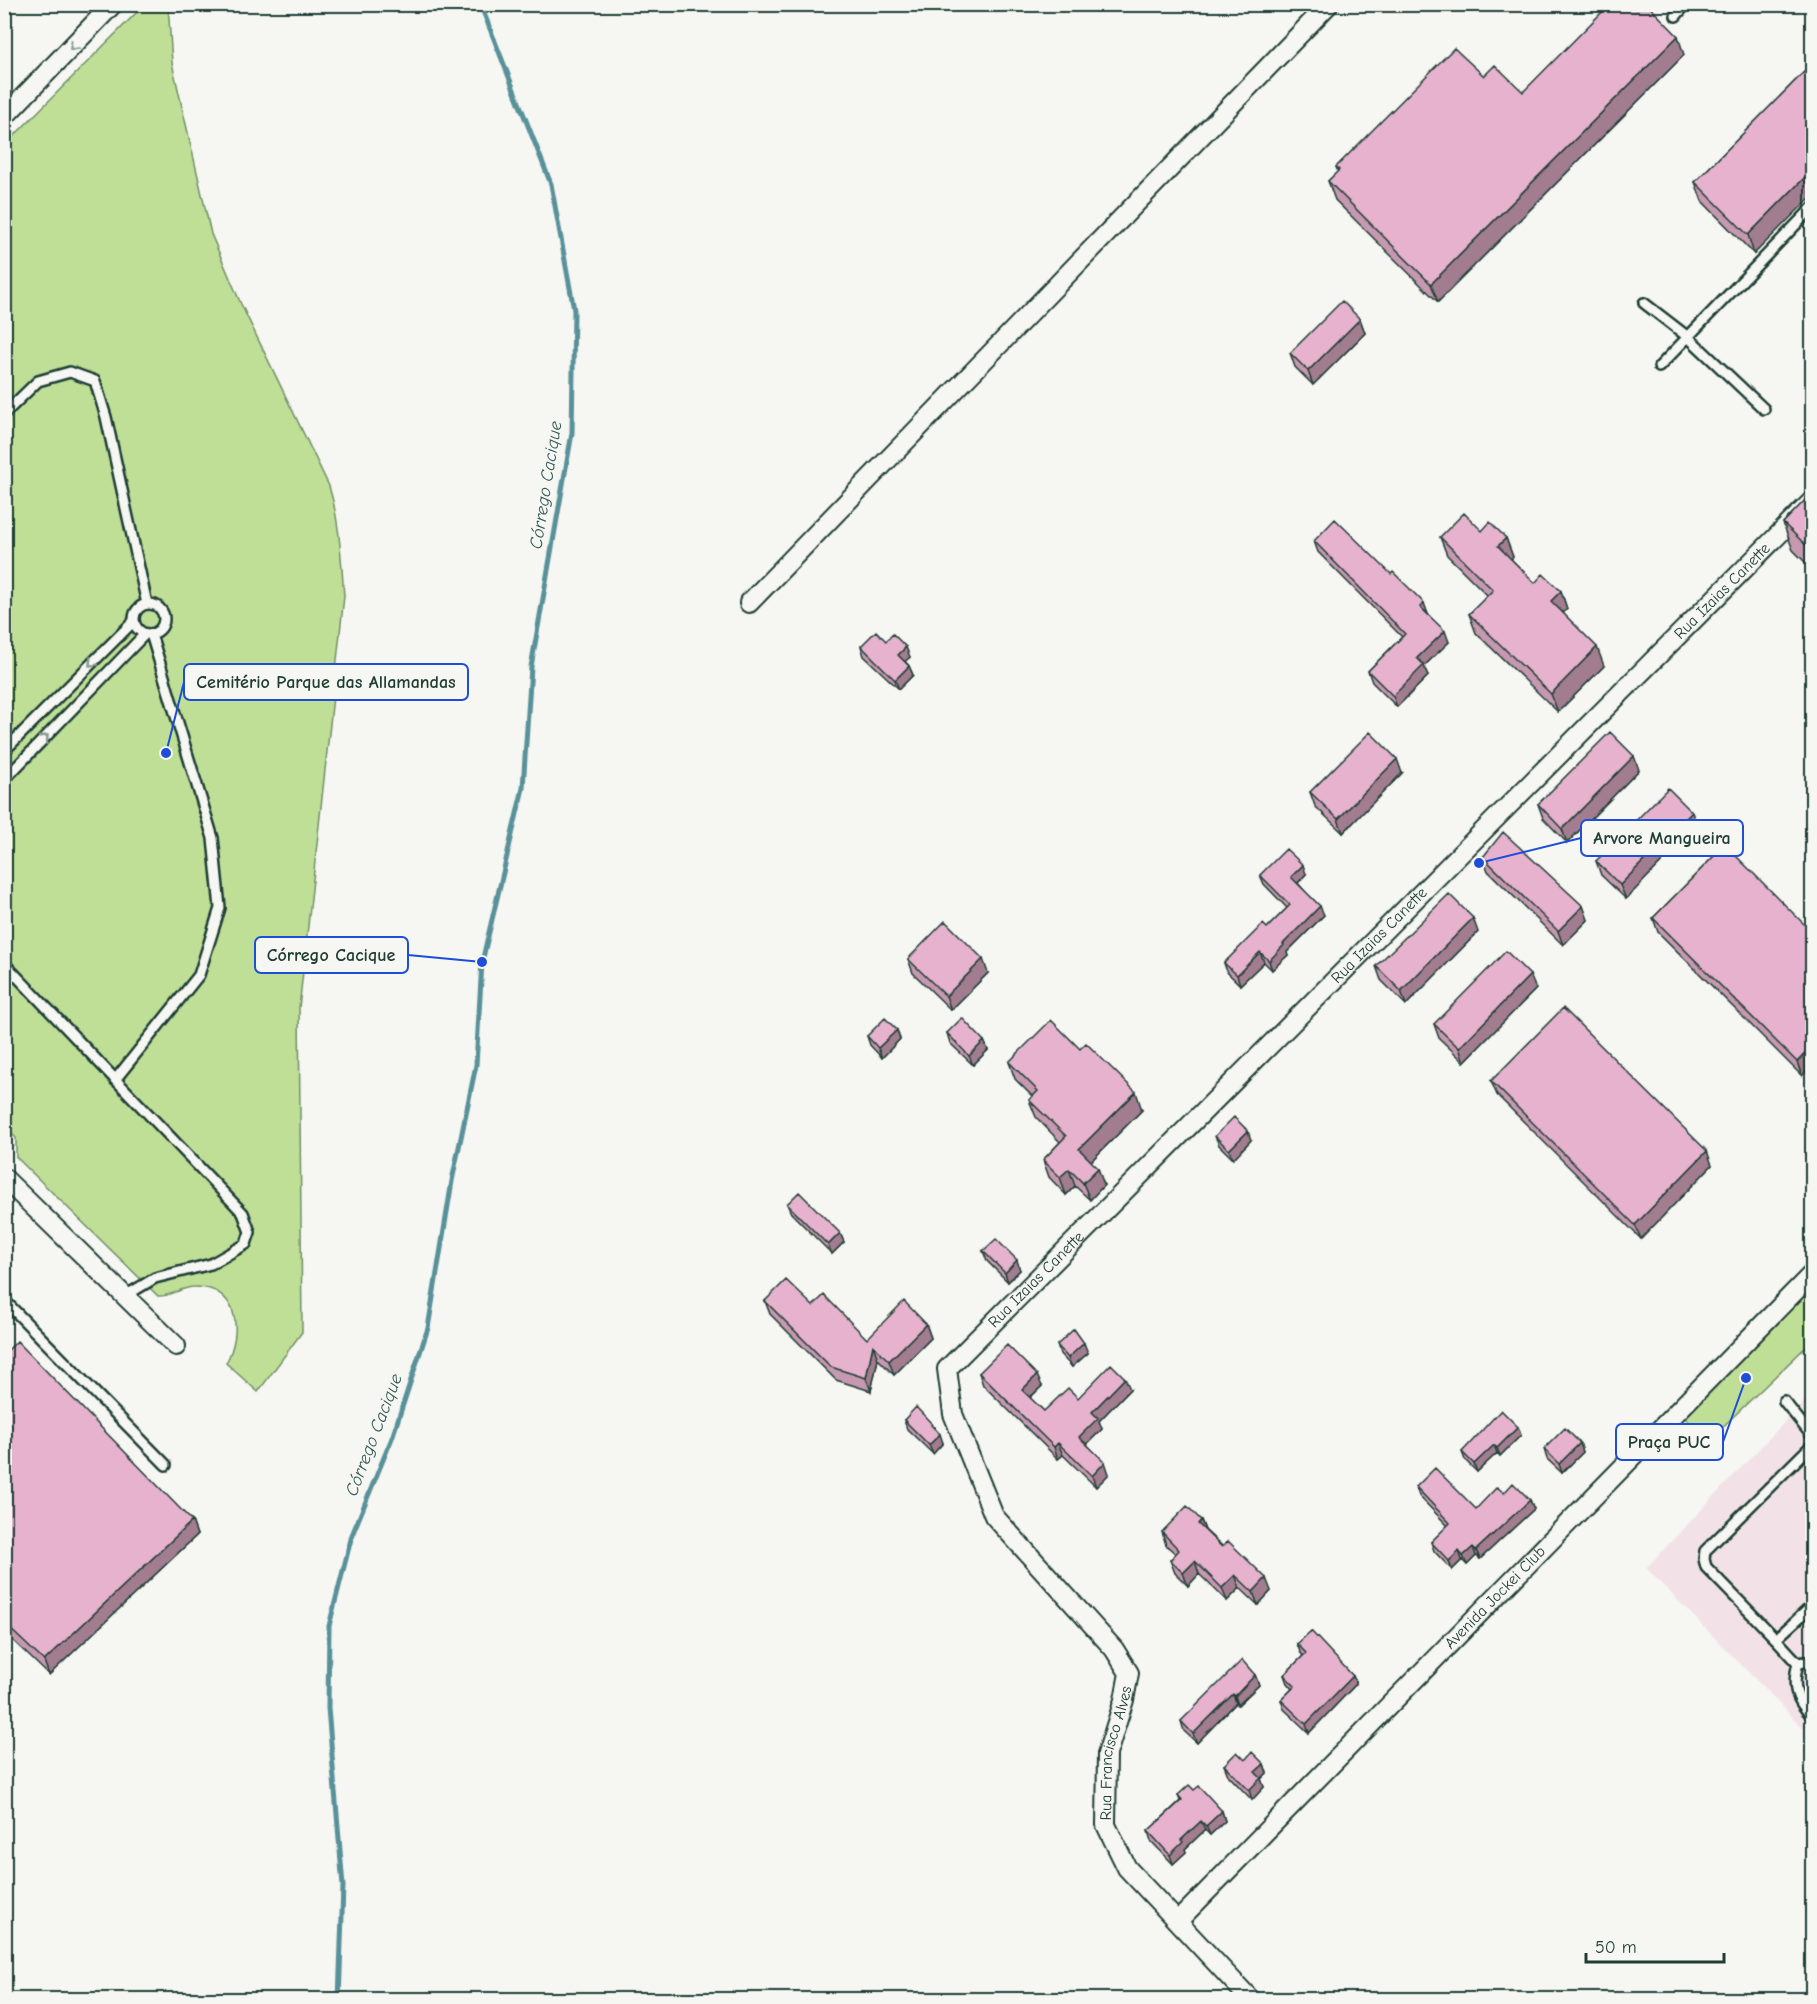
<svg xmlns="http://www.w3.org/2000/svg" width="1817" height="2004" viewBox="0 0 1817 2004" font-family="'Comic Neue',sans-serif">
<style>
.built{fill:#f2e2e7}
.green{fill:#bfdf97;stroke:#6f8e66;stroke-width:1.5}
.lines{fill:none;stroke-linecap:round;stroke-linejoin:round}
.stream{stroke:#589199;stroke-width:5}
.service-casing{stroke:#1f3d34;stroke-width:14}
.minor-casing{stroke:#1f3d34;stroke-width:22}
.service{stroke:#f6f6f2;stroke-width:9}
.minor{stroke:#f6f6f2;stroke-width:18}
.wall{fill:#c799b1;stroke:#1f3d34;stroke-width:1.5}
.shaded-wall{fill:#a27d90;stroke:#1f3d34;stroke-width:1.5}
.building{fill:#e7b2ce;stroke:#1f3d34;stroke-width:1.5}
.oneway{stroke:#8a9a93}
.labels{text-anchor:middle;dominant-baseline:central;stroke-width:5;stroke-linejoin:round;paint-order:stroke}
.street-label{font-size:16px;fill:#1f3d34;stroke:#f6f6f2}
.water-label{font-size:18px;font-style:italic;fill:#325956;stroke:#f6f6f2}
.leader{fill:none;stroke:#1d4ed8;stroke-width:2}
.callout-dot{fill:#1d4ed8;stroke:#f6f6f2;stroke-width:2}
.callout{fill:#f6f6f2;stroke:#1d4ed8;stroke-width:2}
.callout-label{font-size:18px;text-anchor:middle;font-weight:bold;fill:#1f3d34}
</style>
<rect width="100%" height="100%" fill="#f6f6f2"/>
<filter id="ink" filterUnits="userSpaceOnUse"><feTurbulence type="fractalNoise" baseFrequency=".0167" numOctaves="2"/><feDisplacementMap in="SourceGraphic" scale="12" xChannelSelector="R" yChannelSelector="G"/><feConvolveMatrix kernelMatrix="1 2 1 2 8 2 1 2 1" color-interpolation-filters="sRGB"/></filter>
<g filter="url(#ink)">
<path class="built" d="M1812 1393V1737L1646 1568Z"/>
<path class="green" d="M144 5H168L172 63 211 234 241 304 329 486C340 522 341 559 344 596L299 1008 302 1332 258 1392 226 1363C243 1332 239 1286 194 1287 181 1287 171 1297 158 1296L16 1157V1138L5 1127 4 146Z
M1812 1284V1341L1710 1439 1680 1414Z"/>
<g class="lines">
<path class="stream" d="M339 2000 343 1886 328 1708 329 1626 352 1535 392 1438 428 1328 452 1181 476 1065 482 962 523 788 531 667 572 433 574 310 551 184 483 11V4"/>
<defs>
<path id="service" d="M1676 16 1686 4
M1644 303 1688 337 1764 409
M1659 367 1812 208
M4 414 38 381 70 372 95 381 106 417 147 604
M134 619a15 15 0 1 1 30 0a15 15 0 1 1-30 0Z
M4 751 134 621
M4 780 145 634
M4 963 243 1213 250 1232 246 1244 211 1264 155 1278 125 1296
M115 1080 199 975 220 908 213 838 151 634
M4 1300 166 1465
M1784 1401 1812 1436
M1812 1445 1705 1551 1704 1559 1706 1567 1776 1639 1812 1606
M1776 1639 1798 1663 1812 1661
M1798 1663C1792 1686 1795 1699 1812 1716"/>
<g id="minor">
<path d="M4 117 113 4"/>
<path d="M749 603 1329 4"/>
<path d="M4 1178 176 1346"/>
<path id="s1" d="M1178 1921 1812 1274"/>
<path id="s2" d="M1251 2000 1127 1868 1106 1825 1107 1754 1124 1700 1129 1673 1114 1649 994 1516 953 1414 947 1369 1812 501"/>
</g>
</defs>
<use href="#service" class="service-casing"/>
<use href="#minor" class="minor-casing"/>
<use href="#service" class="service"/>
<use href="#minor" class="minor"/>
</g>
<path class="wall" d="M1651 6 1650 8 1684 55 1438 302 1335 200 1328 181 1338 172 1336 167 1484 76 1523 92Z
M1812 64 1754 254 1702 201 1695 182Z
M1360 319 1365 333 1313 385 1295 367 1290 353Z
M1812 493V569L1793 550 1783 523Z
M1482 531 1506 538 1513 557 1511 559 1535 583 1561 591 1567 609 1563 613 1604 666 1558 712 1476 633 1469 614 1488 596 1447 555 1440 537Z
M1314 541 1428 614 1449 642 1424 666 1428 676 1397 707 1372 682 1368 671 1402 637 1318 552Z
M886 641 910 657 905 661 909 666 913 675 899 689 864 656 861 646Z
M1639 770 1567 843 1543 818 1538 804Z
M1402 773 1343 833 1315 806 1310 792Z
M1697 826 1626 899 1601 875 1596 861Z
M1725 845 1802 1076 1658 932 1653 918Z
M1483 857 1583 906 1588 920 1563 945 1488 871Z
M1306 874 1298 883 1324 915 1287 952 1288 955 1272 970 1264 962 1240 985 1227 972 1224 963 1267 928 1287 908 1264 884 1260 875Z
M1478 932 1406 1005 1381 980 1376 966Z
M908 959 988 973 951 1010 913 973Z
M1536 989 1464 1062 1439 1038 1434 1024Z
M897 1030 900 1039 882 1058 870 1045 867 1036Z
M947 1033 984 1041 988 1050 973 1065 950 1043Z
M1009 1062 1142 1110 1091 1161 1104 1185 1090 1200 1075 1186 1066 1195 1049 1177 1043 1160 1060 1142 1036 1117 1029 1100 1033 1097 1015 1079Z
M1491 1081 1712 1165 1641 1239 1497 1095Z
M1215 1136 1251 1140 1233 1159 1219 1145Z
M787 1204 840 1233 844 1242 832 1254 791 1213Z
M983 1251 1020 1270 1008 1282 987 1261Z
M765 1301 813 1306 867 1339 926 1324 931 1338 894 1375 878 1359 871 1391 836 1380 770 1314Z
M1057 1345 1088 1353 1072 1367 1060 1354Z
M4 1354 192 1521 197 1535 49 1675 4 1632Z
M979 1373 1042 1386 1030 1398 1044 1411 1078 1398 1130 1389 1099 1421 1102 1429 1087 1444 1109 1474 1096 1487 1063 1455 1058 1459 983 1385Z
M904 1420 934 1427 943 1443 933 1454 907 1429Z
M1521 1435 1500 1456 1497 1453 1477 1472 1465 1460 1462 1452Z
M1580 1443 1583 1452 1562 1473 1547 1459 1544 1449Z
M1416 1487 1476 1509 1504 1493 1530 1500 1534 1509 1480 1559 1476 1556 1467 1565 1462 1560 1452 1570 1434 1551 1431 1542 1448 1526 1419 1496Z
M1201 1520 1205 1530 1271 1591 1258 1605 1240 1588 1227 1601 1199 1574 1188 1586 1175 1573 1170 1560 1176 1554 1166 1545 1162 1532Z
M1297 1644 1353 1676 1356 1684 1309 1733 1284 1709 1281 1700 1292 1689 1287 1683 1284 1675 1303 1656 1300 1652Z
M1255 1675 1259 1685 1238 1705 1236 1703 1197 1743 1184 1731 1181 1721Z
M1245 1760 1264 1764 1267 1773 1261 1779 1264 1787 1252 1800 1228 1775 1224 1765Z
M1194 1790 1222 1811 1225 1821 1210 1835 1205 1830 1185 1849 1186 1852 1173 1864 1151 1841 1148 1831 1180 1801 1178 1795Z"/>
<path class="shaded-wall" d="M1678 36 1684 55 1438 302 1431 284Z
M1812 170V196L1754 254 1748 235Z
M1360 319 1365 333 1313 385 1308 371Z
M1506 538 1513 557 1505 565 1498 546Z
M1561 591 1567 609 1557 619 1551 601Z
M1424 603 1428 614 1420 607Z
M1445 631 1449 642 1424 666 1428 676 1397 707 1393 696 1417 658Z
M906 647 910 657 902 664 898 655Z
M1597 647 1604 666 1558 712 1551 694Z
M909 666 913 675 899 689 895 680Z
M1634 756 1639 770 1567 843 1562 829Z
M1397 759 1402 773 1343 833 1338 819Z
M1692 812 1697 826 1626 899 1620 885Z
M1303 865 1306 874 1295 886 1291 877Z
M1320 906 1324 915 1287 952 1288 955 1272 970 1269 961 1283 944Z
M1583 906 1588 920 1563 945 1558 931Z
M1473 918 1478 932 1406 1005 1401 991Z
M1260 952 1264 962 1240 985 1237 975Z
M983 959 988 973 951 1010 946 996Z
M1530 975 1536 989 1464 1062 1459 1048Z
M897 1030 900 1039 882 1058 878 1048Z
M984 1041 988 1050 973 1065 969 1056Z
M1812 1046V1065L1802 1076 1797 1062Z
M1136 1092 1142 1110 1085 1167 1079 1149Z
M1248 1131 1251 1140 1233 1159 1229 1150Z
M1707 1151 1712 1165 1641 1239 1635 1225Z
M1098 1168 1104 1185 1090 1200 1083 1183Z
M1069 1169 1075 1186 1066 1195 1060 1177Z
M840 1233 844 1242 832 1254 828 1245Z
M1017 1260 1020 1270 1008 1282 1005 1273Z
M926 1324 931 1338 894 1375 889 1361Z
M1084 1343 1088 1353 1072 1367 1068 1358Z
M873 1345 878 1359 871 1391 866 1378Z
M1037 1375 1042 1386 1026 1401 1022 1390Z
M1125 1378 1130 1389 1099 1421 1102 1429 1083 1448 1079 1437 1092 1412Z
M1518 1427 1521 1435 1500 1456 1497 1448Z
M940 1434 943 1443 933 1454 929 1445Z
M1058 1443 1063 1455 1058 1459 1054 1447Z
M1580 1443 1583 1452 1562 1473 1559 1464Z
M1494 1445 1497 1453 1477 1472 1474 1464Z
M1105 1462 1109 1474 1096 1487 1092 1476Z
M1530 1500 1534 1509 1480 1559 1476 1550Z
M1201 1520 1206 1533 1198 1524Z
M192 1521 197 1535 49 1675 44 1661Z
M1473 1547 1476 1556 1467 1565 1463 1556Z
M1459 1551 1462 1560 1452 1570 1449 1561Z
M1195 1561 1199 1574 1188 1586 1183 1573Z
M1235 1575 1240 1588 1227 1601 1222 1588Z
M1266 1578 1271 1591 1258 1605 1253 1592Z
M1255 1675 1259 1685 1238 1705 1235 1696Z
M1353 1676 1356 1684 1309 1733 1306 1724Z
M1233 1694 1236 1703 1197 1743 1193 1734Z
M1264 1764 1267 1773 1261 1779 1264 1787 1252 1800 1249 1790 1255 1772Z
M1222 1811 1225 1821 1210 1835 1206 1826Z
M1201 1821 1205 1830 1185 1849 1186 1852 1173 1864 1170 1855 1181 1840Z"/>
<path class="building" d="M1610 4H1647L1678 36 1431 284 1328 181 1339 170 1336 167 1454 48 1484 76 1495 65 1523 92Z
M1812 64V170L1748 235 1695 182Z
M1342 301 1360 319 1308 371 1290 353Z
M1812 493V551L1783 523Z
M1464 513 1482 531 1490 522 1506 538 1498 546 1535 583 1543 574 1561 591 1551 601 1597 647 1551 694 1469 614 1493 590 1440 537Z
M1335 519 1391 574 1393 572 1424 603 1420 607 1445 631 1417 658 1424 665 1393 696 1368 671 1405 634 1314 541Z
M876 631 886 641 893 634 906 647 898 655 909 666 895 680 861 646Z
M1370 732 1397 759 1338 819 1310 792Z
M1610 732 1634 756 1562 829 1538 804Z
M1668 788 1692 812 1620 885 1596 861Z
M1503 832 1583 906 1558 931 1483 857Z
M1725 845 1812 932V1046L1797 1062 1653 918Z
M1286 849 1303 865 1291 877 1320 906 1283 944 1284 945 1269 961 1260 952 1237 975 1224 963 1263 924 1267 928 1290 905 1260 875Z
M1449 894 1473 918 1401 991 1376 966Z
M945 921 983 959 946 996 908 959Z
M1506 951 1530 975 1459 1048 1434 1024Z
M1563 1008 1707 1151 1635 1225 1491 1081Z
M885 1018 897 1030 878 1048 867 1036Z
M962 1018 984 1041 969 1056 947 1033Z
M1051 1020 1080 1049 1086 1043 1136 1092 1079 1149 1098 1168 1083 1183 1069 1169 1060 1177 1043 1160 1066 1136 1029 1100 1038 1091 1009 1062Z
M1234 1117 1248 1131 1229 1150 1215 1136Z
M799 1192 840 1233 828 1245 787 1204Z
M996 1239 1017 1260 1005 1273 983 1251Z
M786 1280 813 1306 824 1295 867 1339 904 1301 926 1324 889 1361 873 1345 866 1378 831 1367 765 1301Z
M1074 1329 1084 1343 1068 1358 1057 1345Z
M17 1341 192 1521 44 1661 4 1623V1354Z
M1007 1345 1037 1375 1022 1390 1044 1411 1068 1388 1078 1398 1111 1364 1125 1378 1092 1412 1098 1418 1079 1437 1105 1462 1092 1476 1058 1443 1054 1447 979 1373Z
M916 1407 932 1424 931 1425 940 1434 929 1445 904 1420Z
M1501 1410 1518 1427 1497 1448 1494 1445 1474 1464 1462 1452Z
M1565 1428 1580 1443 1559 1464 1544 1449Z
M1435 1468 1476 1509 1497 1487 1504 1493 1513 1483 1530 1500 1476 1550 1473 1547 1463 1556 1459 1551 1449 1561 1431 1542 1450 1523 1416 1487Z
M1187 1506 1201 1520 1198 1524 1222 1547 1228 1541 1266 1578 1253 1592 1235 1575 1222 1588 1195 1561 1183 1573 1170 1560 1179 1550 1162 1532Z
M1311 1631 1353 1676 1306 1724 1281 1700 1295 1686 1284 1675 1306 1653 1297 1644Z
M1242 1660 1255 1675 1235 1696 1233 1694 1193 1734 1181 1721Z
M1237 1752 1245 1760 1252 1752 1264 1764 1255 1772 1261 1778 1249 1790 1224 1765Z
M1189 1785 1194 1790 1199 1786 1222 1811 1206 1826 1201 1821 1181 1840 1183 1842 1170 1855 1148 1831 1182 1800 1178 1795Z"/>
<defs><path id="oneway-chevron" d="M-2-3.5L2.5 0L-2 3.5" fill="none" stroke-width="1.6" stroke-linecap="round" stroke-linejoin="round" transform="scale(1.5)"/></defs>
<g class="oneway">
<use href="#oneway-chevron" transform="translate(73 47) rotate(134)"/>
<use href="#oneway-chevron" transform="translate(92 663) rotate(135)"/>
<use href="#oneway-chevron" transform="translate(45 738) rotate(-46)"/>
</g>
</g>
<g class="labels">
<g class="street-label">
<text stroke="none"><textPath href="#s2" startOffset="1845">Rua Izaias Canette</textPath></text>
<text stroke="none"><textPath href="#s2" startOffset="1359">Rua Izaias Canette</textPath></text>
<text stroke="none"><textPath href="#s2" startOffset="873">Rua Izaias Canette</textPath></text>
<text stroke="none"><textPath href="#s1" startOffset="453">Avenida Jockei Club</textPath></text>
<text stroke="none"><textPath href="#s2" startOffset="302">Rua Francisco Alves</textPath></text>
</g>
<g class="water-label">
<text transform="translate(546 485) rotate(-81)">Córrego Cacique</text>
<text transform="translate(374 1435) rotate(-69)">Córrego Cacique</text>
</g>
</g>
<path class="leader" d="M166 753L184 682M1479 863L1581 838M482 962L408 955M1746 1378L1723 1442"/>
<g class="callout-dot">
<circle cx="166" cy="753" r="6"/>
<circle cx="1479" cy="863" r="6"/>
<circle cx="482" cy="962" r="6"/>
<circle cx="1746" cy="1378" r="6"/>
</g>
<g class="callout">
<rect x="184" y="664" width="284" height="36" rx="6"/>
<rect x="1581" y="820" width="162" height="36" rx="6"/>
<rect x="255" y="937" width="153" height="36" rx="6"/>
<rect x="1616" y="1424" width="107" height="36" rx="6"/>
</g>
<g class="callout-label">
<text x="326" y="688">Cemitério Parque das Allamandas</text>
<text x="1662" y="844">Arvore Mangueira</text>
<text x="331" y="961">Córrego Cacique</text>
<text x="1669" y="1448">Praça PUC</text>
</g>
<rect width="1817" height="2004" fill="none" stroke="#f6f6f2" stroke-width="24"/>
<rect x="12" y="12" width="1793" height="1980" fill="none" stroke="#1f3d34" stroke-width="2" filter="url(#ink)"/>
<path d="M1586 1953v9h138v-9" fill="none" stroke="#1f3d34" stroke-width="3"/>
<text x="1595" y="1953" font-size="18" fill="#1f3d34" stroke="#f6f6f2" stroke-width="4.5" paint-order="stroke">50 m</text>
</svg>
